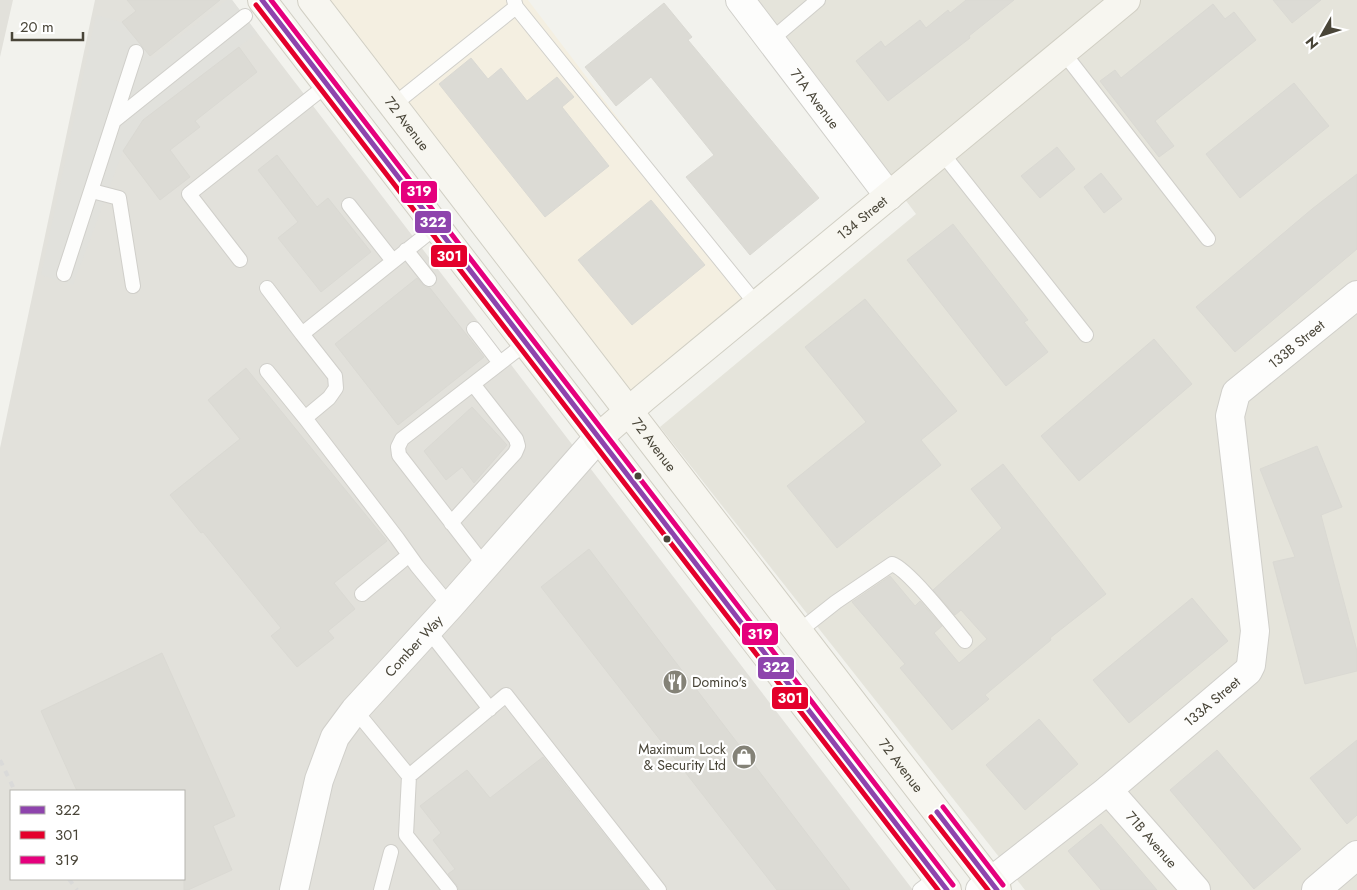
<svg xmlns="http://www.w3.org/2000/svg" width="1357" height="890" viewBox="0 0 1357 890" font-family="Jost,sans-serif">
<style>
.residential{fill:#e5e4db}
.commercial{fill:#f4efe1}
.industrial{fill:#e2e1db;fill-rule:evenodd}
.parking{fill:#e1e1dc}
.building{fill:#dcdbd5;stroke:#dad9d3}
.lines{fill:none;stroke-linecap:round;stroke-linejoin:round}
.lane-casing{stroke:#d0cfca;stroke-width:16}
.street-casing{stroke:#d0cfca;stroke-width:30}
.secondary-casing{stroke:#d1cfc4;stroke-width:30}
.lane{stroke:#fdfdfc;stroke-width:14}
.street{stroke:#fdfdfc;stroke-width:28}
.secondary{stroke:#f7f6f0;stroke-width:28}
.rail{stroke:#dadad9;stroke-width:4;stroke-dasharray:6 6;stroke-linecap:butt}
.bus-1-casing{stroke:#fff;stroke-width:9}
.bus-2-casing{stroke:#fff;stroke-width:9}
.bus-3-casing{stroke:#fff;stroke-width:9}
.bus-1{stroke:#8e44ad;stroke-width:5}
.bus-2{stroke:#e4002b;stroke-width:5}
.bus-3{stroke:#e5007d;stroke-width:5}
.bus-dot{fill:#494538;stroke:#fff;stroke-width:2}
.labels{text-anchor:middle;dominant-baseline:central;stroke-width:4.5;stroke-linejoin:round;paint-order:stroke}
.street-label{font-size:14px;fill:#494538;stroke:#fff}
.poi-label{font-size:14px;fill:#494538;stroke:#fff;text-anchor:start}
.line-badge{stroke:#fff;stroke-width:2}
.badge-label{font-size:14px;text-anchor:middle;font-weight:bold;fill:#fff}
</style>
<rect width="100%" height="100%" fill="#f2f2ed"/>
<path class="residential" d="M755 0H1357V890H1025L660 427 916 214Z"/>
<path class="commercial" d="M323 0H528L750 292 630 402Z"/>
<path class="industrial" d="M0 0H13L0 57Z
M95 0H232L913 890H0V448ZM11 791H184V879H11Z"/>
<path class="parking" d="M227 0H232L257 33 143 120 123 151 73 285 41 275 96 15 122 22 152 58Z"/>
<path class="building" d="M127 0H220L150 56 122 22 136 11Z
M966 0H1014L969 36 970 38 888 101 856 61 881 41 885 47 920 20 926 28 948 10 950 13Z
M1273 0H1321L1292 23Z
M664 3 692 37 688 40 819 198 750 255 686 177 714 155 651 77 616 106 585 67Z
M1213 4 1225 19 1234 12 1256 40 1155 121 1174 146 1159 157 1100 81 1115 70 1121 78Z
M239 47 257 72 195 121 200 127 170 150 190 177 160 200 123 151 143 120Z
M471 58 488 79 501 68 527 101 557 77 574 97 562 107 609 166 545 217 439 84Z
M1294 83 1329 126 1240 198 1206 154Z
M1057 147 1075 169 1040 198 1021 176Z
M277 155 317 207 328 198 371 252 321 292 278 238 298 222 258 170Z
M1101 173 1122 199 1104 213 1084 187Z
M1357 174V249L1235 352 1196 307 1312 209Z
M651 200 705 265 632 325 578 260Z
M953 224 1028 320 1024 322 1048 352 1006 386 907 260Z
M417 278 425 287 430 288 484 357 398 425 335 344Z
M865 299 957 411 921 440 941 465 837 548 787 486 866 422 805 347Z
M1154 339 1192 384 1079 481 1041 436Z
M246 368 387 541 334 583 355 609 328 631 334 638 297 667 271 636 281 628 203 532 201 533 170 495 240 439 208 400Z
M472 407 507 445 474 483 462 467 446 480 424 451Z
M1317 446 1342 507 1321 515 1357 651V671L1305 684 1273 562 1295 557 1260 469Z
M1003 464 1106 594 1050 638 1051 640 985 695 989 699 952 730 900 668 905 664 852 602 890 576 915 606 920 601 942 626 934 633 959 663 987 639 961 610 955 615 933 590 1002 528 971 489Z
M589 549 850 890H777L541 587Z
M1192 598 1228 641 1129 723 1093 680Z
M162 653 235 816 213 826 232 870 188 890H184V791H77L41 711Z
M1039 719 1078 764 1025 810 986 765Z
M1357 740V815L1347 824 1310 778Z
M1217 750 1301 849 1254 889 1170 790Z
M543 757 648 890H459L457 885 448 874 455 869 433 840 441 833 420 806 467 770 490 798Z
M1101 824 1157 890H1101L1068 851Z"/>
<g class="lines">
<defs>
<path id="lane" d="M514 0 516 7 757 305
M771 40 818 0
M1063 52 1208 239
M392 106 516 7
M115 120 245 16
M942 153 1086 335
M92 191 119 198 133 286
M349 205 393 261
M436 227 302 334 335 376 336 388 329 398 305 418 397 538 417 566 450 606
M406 250 429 279
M240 260 189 194 327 85
M64 274 136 52
M267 288 302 334
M474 329 500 363
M267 371 305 418
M451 523 515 453 518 446 516 439 473 384
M485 566 399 455 398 447 402 439 526 343
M362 594 409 555
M428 630 490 709
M798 632 836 602 892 564C908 569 952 625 965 641
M355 710 409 776 406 835 450 890
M409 776 506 695 659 890
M381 890 391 852
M920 890 937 877"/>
<g id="street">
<path id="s1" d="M740 0 889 196"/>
<path id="s2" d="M1108 790 1196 890"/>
<path id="s3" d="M294 890 319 780 335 737 355 710 450 606 598 438"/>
<path id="s4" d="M980 890 1108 790 1248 671 1251 665 1255 631 1230 416 1236 393 1357 295"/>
<path d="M1316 890 1357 855"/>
</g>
<g id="secondary">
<path d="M262 0 947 890"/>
<path id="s5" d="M312 0 997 890"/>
<path id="s6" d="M598 438 645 397 1126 0"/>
</g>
</defs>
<use href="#lane" class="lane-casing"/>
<use href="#street" class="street-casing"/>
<use href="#secondary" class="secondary-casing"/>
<use href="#lane" class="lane"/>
<use href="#street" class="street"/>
<use href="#secondary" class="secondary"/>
<path class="rail" d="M0 760 15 791
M69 879 77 890"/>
<defs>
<path id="bus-1" d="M262 0 947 890
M937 812 997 890"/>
<path id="bus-2" d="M256 5 938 890
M931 817 988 890"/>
<path id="bus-3" d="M271 0 953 885
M943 807 1003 885"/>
</defs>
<use href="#bus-1" class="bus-1-casing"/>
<use href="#bus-2" class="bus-2-casing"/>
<use href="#bus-3" class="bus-3-casing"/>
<use href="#bus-1" class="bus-1"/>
<use href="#bus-2" class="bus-2"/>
<use href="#bus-3" class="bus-3"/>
</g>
<defs>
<symbol id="restaurant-disc" viewBox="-11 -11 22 22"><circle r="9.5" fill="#848277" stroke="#fff"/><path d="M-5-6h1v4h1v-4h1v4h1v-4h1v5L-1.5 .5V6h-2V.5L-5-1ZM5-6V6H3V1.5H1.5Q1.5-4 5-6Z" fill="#fff"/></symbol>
<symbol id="shop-disc" viewBox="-11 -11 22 22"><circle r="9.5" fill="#848277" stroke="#fff"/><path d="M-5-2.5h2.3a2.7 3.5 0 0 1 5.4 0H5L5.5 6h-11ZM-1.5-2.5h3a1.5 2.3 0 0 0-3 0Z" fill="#fff"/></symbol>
</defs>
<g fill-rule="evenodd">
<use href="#restaurant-disc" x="661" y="668" width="28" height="28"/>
<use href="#shop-disc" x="730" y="743" width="28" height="28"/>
</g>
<g class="bus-dot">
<circle cx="638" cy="476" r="4.5"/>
<circle cx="667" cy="539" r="4.5"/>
</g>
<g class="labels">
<g class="street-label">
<text stroke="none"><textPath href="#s1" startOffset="124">71A Avenue</textPath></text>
<text stroke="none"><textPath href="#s5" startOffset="156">72 Avenue</textPath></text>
<text stroke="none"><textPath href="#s6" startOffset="344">134 Street</textPath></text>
<text stroke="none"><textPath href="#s4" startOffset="705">133B Street</textPath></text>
<text stroke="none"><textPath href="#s5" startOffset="561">72 Avenue</textPath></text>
<text stroke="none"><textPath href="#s3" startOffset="279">Comber Way</textPath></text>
<text stroke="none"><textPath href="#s4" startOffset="299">133A Street</textPath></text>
<text stroke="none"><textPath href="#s5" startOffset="966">72 Avenue</textPath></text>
<text stroke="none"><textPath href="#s2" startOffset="66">71B Avenue</textPath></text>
</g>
<g class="poi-label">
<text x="692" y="682">Domino's</text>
<text x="726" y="749" text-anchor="end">Maximum Lock<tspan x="726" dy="16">&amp; Security Ltd</tspan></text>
</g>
</g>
<g class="line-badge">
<rect x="400" y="180" width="38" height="24" rx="5" fill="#e5007d"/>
<rect x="414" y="210" width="38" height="24" rx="5" fill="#8e44ad"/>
<rect x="430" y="244" width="38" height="24" rx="5" fill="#e4002b"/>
<rect x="741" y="622" width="38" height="24" rx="5" fill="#e5007d"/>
<rect x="757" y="656" width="38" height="24" rx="5" fill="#8e44ad"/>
<rect x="771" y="686" width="38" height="24" rx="5" fill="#e4002b"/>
</g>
<g class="badge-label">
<text x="419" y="196">319</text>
<text x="433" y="227">322</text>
<text x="449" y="261">301</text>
<text x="760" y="639">319</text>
<text x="776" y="672">322</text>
<text x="790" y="703">301</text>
</g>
<rect x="10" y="790" width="175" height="90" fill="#ffffff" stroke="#b6b5af"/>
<rect x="20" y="806" width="25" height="8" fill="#8e44ad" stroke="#b6b5af"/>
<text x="55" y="815" font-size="15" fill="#494538">322</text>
<rect x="20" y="831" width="25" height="8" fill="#e4002b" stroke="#b6b5af"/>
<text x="55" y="840" font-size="15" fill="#494538">301</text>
<rect x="20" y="856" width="25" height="8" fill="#e5007d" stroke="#b6b5af"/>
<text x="55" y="865" font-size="15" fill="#494538">319</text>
<g transform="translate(1322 35) rotate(231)" stroke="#ffffff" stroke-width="4" paint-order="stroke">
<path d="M0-4L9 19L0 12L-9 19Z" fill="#494538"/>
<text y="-8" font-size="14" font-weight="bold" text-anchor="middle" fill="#494538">N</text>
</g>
<path d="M12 32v8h71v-8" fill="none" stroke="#494538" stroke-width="2.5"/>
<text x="20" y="32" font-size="15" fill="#494538" stroke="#ffffff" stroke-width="4" paint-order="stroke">20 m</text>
</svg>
